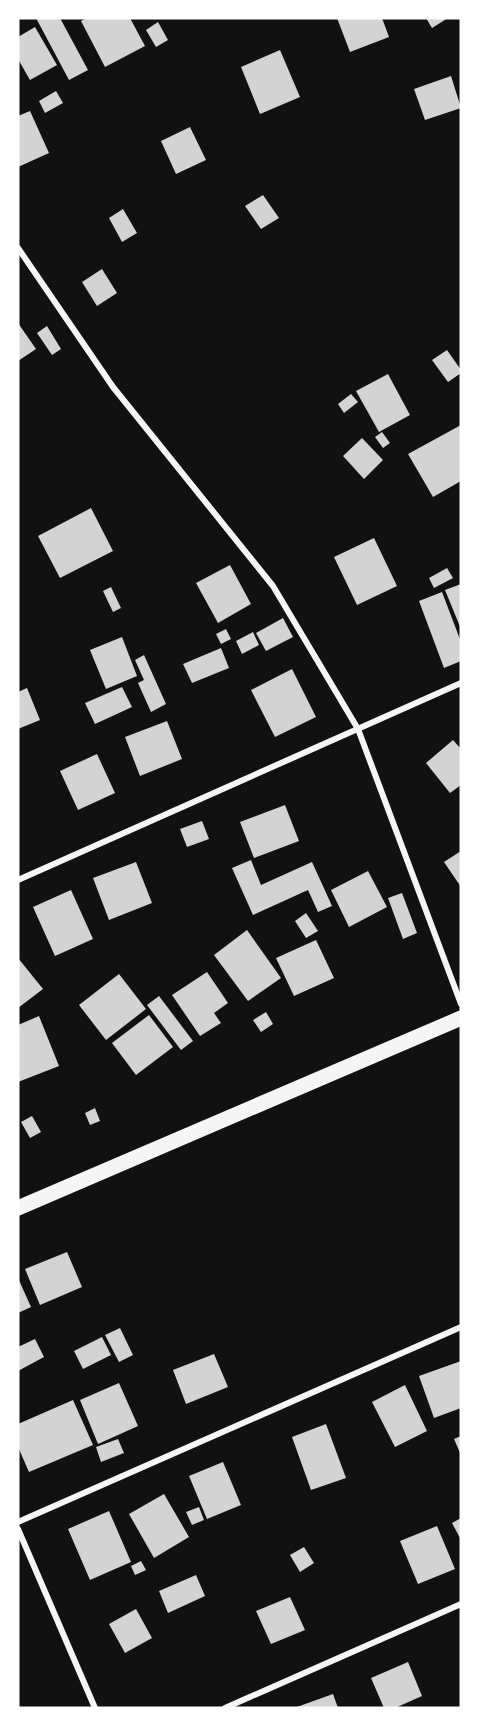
<svg xmlns="http://www.w3.org/2000/svg" width="479" height="1726" viewBox="0 0 479 1726" font-family="Ubuntu,sans-serif">
<style>
.building{fill:#d3d3d3}
.lines{fill:none;stroke-linecap:round;stroke-linejoin:round}
.minor{stroke:#f5f5f5;stroke-width:6}
.primary{stroke:#f5f5f5;stroke-width:15}
</style>
<rect width="100%" height="100%" fill="#111"/>
<path class="building" d="M36 18H60L88 70 69 80Z
M87 18H130L145 46 105 67 81 21Z
M337 18H382L389 37 350 52Z
M426 18H448L432 28Z
M158 22 168 40 156 47 146 30Z
M35 27 57 65 30 80 18 59V37Z
M280 50 300 97 260 114 241 67Z
M451 76 461 108 425 120 414 89Z
M56 91 63 103 45 113 39 101Z
M30 111 49 153 18 167V116Z
M190 127 206 160 176 174 161 141Z
M263 195 279 218 261 229 245 206Z
M123 209 137 233 122 242 109 218Z
M102 269 117 293 97 306 82 282Z
M18 323 36 349 18 361Z
M47 326 61 349 52 355 37 333Z
M447 350 461 370V373L448 382 432 360Z
M388 374 410 415 379 432 356 391Z
M351 394 358 402 344 413 338 404Z
M461 425V481L433 497 408 454Z
M382 432 390 443 383 448 375 437Z
M362 438 383 460 364 479 343 456Z
M91 508 113 551 60 578 38 536Z
M374 538 397 586 357 605 334 557Z
M230 565 251 604 218 623 196 583Z
M447 568 453 578 434 588 429 578Z
M461 584V629L445 590Z
M111 587 121 608 113 612 103 591Z
M442 592 461 642V661L444 668 419 601Z
M283 618 293 637 266 651 256 633Z
M226 629 231 639 221 644 216 634Z
M253 632 259 645 242 654 236 641Z
M122 637 137 676 106 689 90 650Z
M221 648 229 668 192 683 183 664Z
M144 655 166 704 151 712 138 683 144 680 135 660Z
M292 669 316 717 275 737 251 690Z
M122 687 132 707 95 724 85 703Z
M27 688 40 720 18 729V692Z
M167 721 182 759 140 776 125 737Z
M453 740 461 749V785L450 793 426 763Z
M97 754 115 793 78 810 60 771Z
M285 805 299 841 254 858 240 822Z
M202 821 209 839 187 847 180 829Z
M461 851V887L444 862Z
M251 860 261 885 312 862 332 906 318 912 308 890 253 915 232 868Z
M136 862 152 903 109 920 93 878Z
M368 871 387 907 349 927 331 890Z
M71 890 93 939 55 956 33 907Z
M402 893 417 933 403 939 388 898Z
M306 913 318 931 306 938 295 921Z
M247 930 281 978 248 1001 214 955Z
M316 940 334 978 294 996 276 958Z
M18 958 43 989 18 1008Z
M207 972 228 1003 214 1013 221 1023 200 1036 172 995Z
M119 974 146 1009 106 1040 79 1005Z
M159 996 193 1041 181 1050 147 1005Z
M266 1012 273 1024 261 1032 253 1020Z
M149 1015 173 1047 136 1075 112 1043Z
M39 1016 59 1066 18 1082V1025Z
M95 1108 100 1121 90 1125 85 1113Z
M32 1116 41 1132 30 1138 21 1122Z
M67 1252 82 1287 40 1305 25 1269Z
M18 1278 31 1307 18 1313Z
M120 1328 133 1355 119 1362 105 1335Z
M102 1337 111 1355 83 1369 74 1351Z
M35 1339 44 1357 18 1371V1347Z
M214 1354 228 1387 186 1404 173 1370Z
M461 1361V1408L434 1418 419 1376Z
M119 1383 138 1426 98 1444 80 1400Z
M405 1385 427 1431 395 1447 372 1402Z
M73 1400 93 1445 29 1472 18 1447V1424Z
M326 1424 346 1478 311 1490 292 1437Z
M461 1436V1455L454 1439Z
M118 1439 124 1453 101 1462 96 1447Z
M223 1462 241 1505 207 1519 189 1476Z
M164 1494 189 1537 154 1558 129 1514Z
M199 1507 204 1520 192 1525 186 1512Z
M109 1511 131 1562 90 1580 68 1529Z
M461 1518V1540L452 1523Z
M437 1526 455 1569 418 1584 400 1541Z
M304 1547 314 1563 300 1572 290 1555Z
M141 1561 146 1570 135 1575 131 1566Z
M196 1575 205 1596 168 1613 159 1591Z
M290 1597 305 1630 271 1644 256 1611Z
M136 1609 152 1638 125 1653 109 1624Z
M408 1662 422 1696 395 1708H384L371 1678Z
M333 1694 338 1708H294Z"/>
<g class="lines">
<path class="minor" d="M18 248 113 387 273 586 358 729 461 1004
M18 880 461 683
M18 1522 461 1327
M18 1529 95 1708
M225 1708 461 1604"/>
<path class="primary" d="M18 1208 461 1018"/>
</g>
<rect width="479" height="1726" fill="none" stroke="#ffffff" stroke-width="39"/>
</svg>
